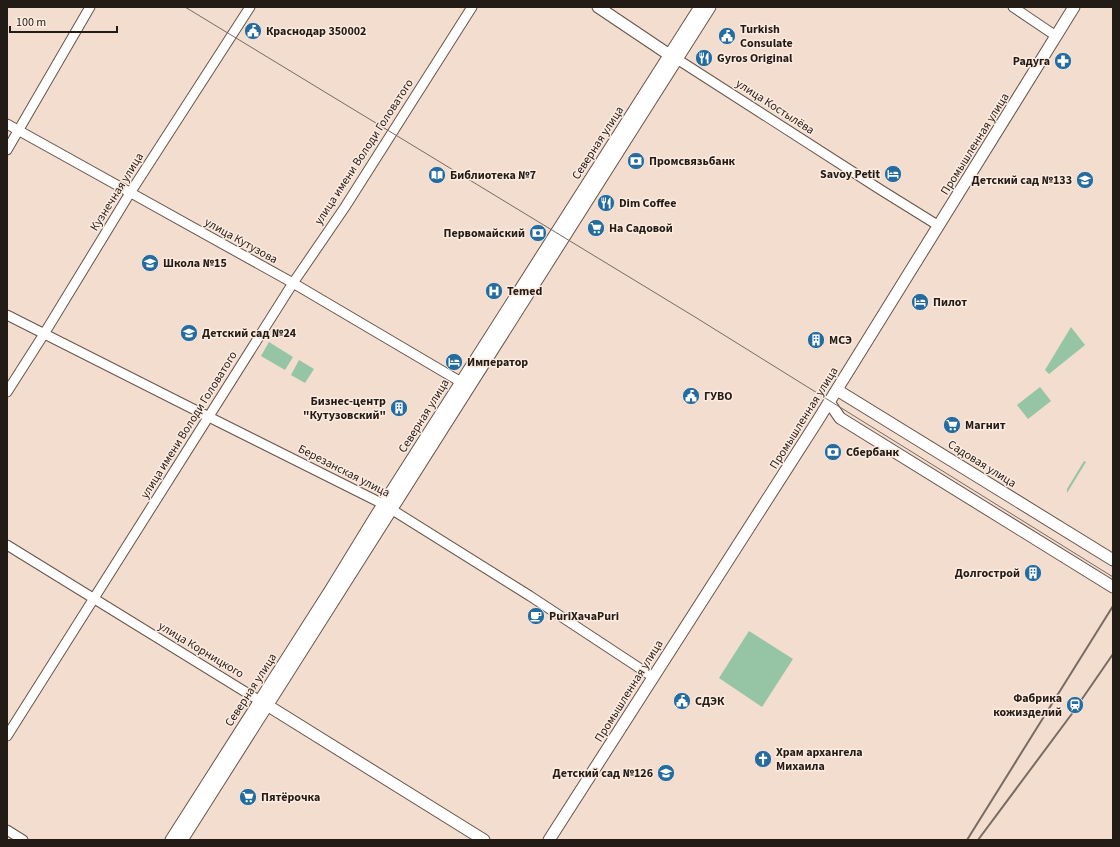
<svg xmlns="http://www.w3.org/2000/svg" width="1120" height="847" viewBox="0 0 1120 847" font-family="'Source Sans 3',sans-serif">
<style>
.green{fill:#95c5a4}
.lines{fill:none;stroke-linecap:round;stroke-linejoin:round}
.minor-casing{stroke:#675549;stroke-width:11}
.major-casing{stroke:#675549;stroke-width:13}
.minor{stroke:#fff;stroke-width:9}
.major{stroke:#fff;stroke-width:11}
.tram{stroke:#786b62;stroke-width:1}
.rail{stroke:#786b62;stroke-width:2}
.labels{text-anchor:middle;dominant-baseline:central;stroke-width:3;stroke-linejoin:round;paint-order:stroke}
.poi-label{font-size:12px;font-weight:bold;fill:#221b16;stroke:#fdebe0;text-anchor:start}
.street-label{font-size:12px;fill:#221b16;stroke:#fdebe0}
</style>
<rect width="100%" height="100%" fill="#f3ddcf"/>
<path class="green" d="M1071 327 1085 345 1049 374 1045 370Z
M269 342 293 357 285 370 261 356Z
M299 360 314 369 305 383 291 375Z
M1040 387 1051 401 1028 419 1017 405Z
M1084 461 1086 462 1067 493V489Z
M749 631 793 659 762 707 719 678Z"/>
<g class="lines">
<defs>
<path id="minor" d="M1013 7 1056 36
M677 59 881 190 939 226
M7 124 293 283 461 382
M7 150 90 7
M7 315 209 417 383 504 530 596 653 677
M7 392 44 334 130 193 250 7
M7 545 260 701
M7 736 293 283 345 207 472 7
M7 830 23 840"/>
<path id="major" d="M598 7 674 58
M837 390 1113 560
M829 402 840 418 1113 587
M262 702 484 840
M171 840 331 589 377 514 700 7
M182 840 710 7
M549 840 818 420 1074 7"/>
</defs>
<use href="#minor" class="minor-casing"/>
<use href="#major" class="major-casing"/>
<use href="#minor" class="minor"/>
<use href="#major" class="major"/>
<path class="tram" d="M185 7 695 317 1113 577"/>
<path class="rail" d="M967 840 1113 606
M978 840 1071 715 1113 654"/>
</g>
<defs>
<symbol id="civic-disc" viewBox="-11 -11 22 22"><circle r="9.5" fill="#246ca0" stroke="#fdebe0"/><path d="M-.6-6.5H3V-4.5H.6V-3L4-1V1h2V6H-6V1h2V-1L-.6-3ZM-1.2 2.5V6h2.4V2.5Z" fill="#fff"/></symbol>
<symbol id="restaurant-disc" viewBox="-11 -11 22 22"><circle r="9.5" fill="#246ca0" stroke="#fdebe0"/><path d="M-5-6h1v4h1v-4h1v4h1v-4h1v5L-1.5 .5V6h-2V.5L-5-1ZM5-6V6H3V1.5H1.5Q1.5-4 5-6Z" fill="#fff"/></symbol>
<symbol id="pharmacy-disc" viewBox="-11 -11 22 22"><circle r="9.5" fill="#246ca0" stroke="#fdebe0"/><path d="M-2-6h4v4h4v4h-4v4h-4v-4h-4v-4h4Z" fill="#fff"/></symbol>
<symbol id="bank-disc" viewBox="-11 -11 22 22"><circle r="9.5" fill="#246ca0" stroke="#fdebe0"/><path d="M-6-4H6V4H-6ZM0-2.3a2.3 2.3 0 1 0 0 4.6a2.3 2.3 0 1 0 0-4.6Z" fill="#fff"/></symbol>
<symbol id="hotel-disc" viewBox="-11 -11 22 22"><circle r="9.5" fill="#246ca0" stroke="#fdebe0"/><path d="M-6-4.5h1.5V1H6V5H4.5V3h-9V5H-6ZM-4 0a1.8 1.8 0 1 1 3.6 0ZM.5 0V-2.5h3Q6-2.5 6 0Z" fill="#fff"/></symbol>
<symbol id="library-disc" viewBox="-11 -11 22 22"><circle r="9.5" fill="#246ca0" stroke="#fdebe0"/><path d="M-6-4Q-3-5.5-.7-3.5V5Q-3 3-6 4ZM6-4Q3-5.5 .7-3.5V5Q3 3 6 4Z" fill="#fff"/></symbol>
<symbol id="school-disc" viewBox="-11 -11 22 22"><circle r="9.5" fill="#246ca0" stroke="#fdebe0"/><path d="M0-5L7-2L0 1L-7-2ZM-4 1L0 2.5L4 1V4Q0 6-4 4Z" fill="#fff"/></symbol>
<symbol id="supermarket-disc" viewBox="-11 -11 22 22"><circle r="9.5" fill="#246ca0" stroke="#fdebe0"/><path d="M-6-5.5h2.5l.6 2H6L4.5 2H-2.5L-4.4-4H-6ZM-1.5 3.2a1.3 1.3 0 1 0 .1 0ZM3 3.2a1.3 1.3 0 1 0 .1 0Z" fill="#fff"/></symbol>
<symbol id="hospital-disc" viewBox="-11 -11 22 22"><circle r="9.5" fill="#246ca0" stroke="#fdebe0"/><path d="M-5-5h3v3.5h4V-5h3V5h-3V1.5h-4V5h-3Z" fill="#fff"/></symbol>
<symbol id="building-disc" viewBox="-11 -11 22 22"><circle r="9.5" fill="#246ca0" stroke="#fdebe0"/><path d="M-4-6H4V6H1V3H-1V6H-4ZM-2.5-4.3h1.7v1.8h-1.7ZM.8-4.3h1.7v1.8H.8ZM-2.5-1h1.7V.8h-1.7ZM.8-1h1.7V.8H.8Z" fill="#fff"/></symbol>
<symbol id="cafe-disc" viewBox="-11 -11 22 22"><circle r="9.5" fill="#246ca0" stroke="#fdebe0"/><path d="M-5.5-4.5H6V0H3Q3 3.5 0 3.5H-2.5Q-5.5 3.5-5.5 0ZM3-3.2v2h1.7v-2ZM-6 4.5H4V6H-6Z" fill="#fff"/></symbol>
<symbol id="station-disc" viewBox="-11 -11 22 22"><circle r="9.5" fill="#246ca0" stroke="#fdebe0"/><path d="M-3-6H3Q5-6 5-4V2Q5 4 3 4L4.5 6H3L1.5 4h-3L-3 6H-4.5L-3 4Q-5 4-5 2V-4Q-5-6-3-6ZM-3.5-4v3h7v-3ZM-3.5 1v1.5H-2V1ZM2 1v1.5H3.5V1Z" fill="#fff"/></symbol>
<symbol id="church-disc" viewBox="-11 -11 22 22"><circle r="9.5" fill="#246ca0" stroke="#fdebe0"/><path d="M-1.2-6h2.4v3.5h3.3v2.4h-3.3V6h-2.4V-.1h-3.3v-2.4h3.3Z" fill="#fff"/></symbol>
</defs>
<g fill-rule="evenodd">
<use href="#civic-disc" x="243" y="21" width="20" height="20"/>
<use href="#civic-disc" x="717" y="26" width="20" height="20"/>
<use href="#restaurant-disc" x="694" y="48" width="20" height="20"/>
<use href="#pharmacy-disc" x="1053" y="51" width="20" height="20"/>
<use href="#bank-disc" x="626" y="151" width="20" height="20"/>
<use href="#hotel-disc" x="883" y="164" width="20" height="20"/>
<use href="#library-disc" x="427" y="165" width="20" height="20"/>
<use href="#school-disc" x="1075" y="170" width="20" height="20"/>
<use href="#restaurant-disc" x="596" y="193" width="20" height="20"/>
<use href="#supermarket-disc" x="586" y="218" width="20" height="20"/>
<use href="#bank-disc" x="528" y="223" width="20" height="20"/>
<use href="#school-disc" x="140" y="253" width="20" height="20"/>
<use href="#hospital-disc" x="484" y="281" width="20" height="20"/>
<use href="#hotel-disc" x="910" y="292" width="20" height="20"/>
<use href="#school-disc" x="179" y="323" width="20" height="20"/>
<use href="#building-disc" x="806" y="330" width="20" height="20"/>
<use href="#hotel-disc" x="444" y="352" width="20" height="20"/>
<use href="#civic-disc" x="681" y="386" width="20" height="20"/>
<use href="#building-disc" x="389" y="398" width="20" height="20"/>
<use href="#supermarket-disc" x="942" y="415" width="20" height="20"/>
<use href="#bank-disc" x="823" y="442" width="20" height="20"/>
<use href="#building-disc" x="1023" y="563" width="20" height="20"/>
<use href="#cafe-disc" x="526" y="606" width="20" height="20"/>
<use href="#civic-disc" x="672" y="691" width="20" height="20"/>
<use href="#station-disc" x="1065" y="695" width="20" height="20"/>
<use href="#church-disc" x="753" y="749" width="20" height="20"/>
<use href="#school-disc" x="656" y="763" width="20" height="20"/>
<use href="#supermarket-disc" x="238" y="787" width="20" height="20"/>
</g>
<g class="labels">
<g class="poi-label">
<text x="740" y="29">Turkish<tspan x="740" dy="14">Consulate</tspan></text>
<text x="266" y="31">Краснодар 350002</text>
<text x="717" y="58">Gyros Original</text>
<text x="1050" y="61" text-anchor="end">Радуга</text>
<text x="649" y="161">Промсвязьбанк</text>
<text x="880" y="174" text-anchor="end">Savoy Petit</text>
<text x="450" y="175">Библиотека №7</text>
<text x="1072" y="180" text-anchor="end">Детский сад №133</text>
<text x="619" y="203">Dim Coffee</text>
<text x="609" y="228">На Садовой</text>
<text x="525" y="233" text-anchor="end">Первомайский</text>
<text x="163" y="263">Школа №15</text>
<text x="507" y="291">Temed</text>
<text x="933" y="302">Пилот</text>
<text x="202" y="333">Детский сад №24</text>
<text x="829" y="340">МСЭ</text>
<text x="467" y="362">Император</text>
<text x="704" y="396">ГУВО</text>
<text x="386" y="401" text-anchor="end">Бизнес-центр<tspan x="386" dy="14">"Кутузовский"</tspan></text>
<text x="965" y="425">Магнит</text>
<text x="846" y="452">Сбербанк</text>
<text x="1020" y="573" text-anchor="end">Долгострой</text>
<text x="549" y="616">PuriХачаPuri</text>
<text x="1062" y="698" text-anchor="end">Фабрика<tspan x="1062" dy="14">кожизделий</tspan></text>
<text x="695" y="701">СДЭК</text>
<text x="776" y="752">Храм архангела<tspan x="776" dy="14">Михаила</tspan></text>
<text x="653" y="773" text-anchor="end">Детский сад №126</text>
<text x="261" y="797">Пятёрочка</text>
</g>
<g class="street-label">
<text transform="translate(775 107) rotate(33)">улица Костылёва</text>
<text transform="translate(598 143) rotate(-57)">Северная улица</text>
<text transform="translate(975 144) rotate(-58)">Промышленная улица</text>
<text transform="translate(364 152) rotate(-57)">улица имени Володи Головатого</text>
<text transform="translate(117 192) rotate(-58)">Кузнечная улица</text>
<text transform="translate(241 241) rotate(29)">улица Кутузова</text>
<text transform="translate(424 416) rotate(-58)">Северная улица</text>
<text transform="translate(804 418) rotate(-58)">Промышленная улица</text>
<text transform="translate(189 425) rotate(-58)">улица имени Володи Головатого</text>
<text transform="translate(982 464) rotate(32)">Садовая улица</text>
<text transform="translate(344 471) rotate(27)">Березанская улица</text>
<text transform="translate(201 650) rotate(31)">улица Корницкого</text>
<text transform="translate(251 690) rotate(-57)">Северная улица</text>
<text transform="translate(629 691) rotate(-58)">Промышленная улица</text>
</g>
</g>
<rect width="1120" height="847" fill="none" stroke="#221b16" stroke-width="16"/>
<path d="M10 26v6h107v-6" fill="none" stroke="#221b16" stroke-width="2"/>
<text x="16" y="26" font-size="12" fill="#221b16" stroke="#fdebe0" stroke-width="3" paint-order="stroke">100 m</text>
</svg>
